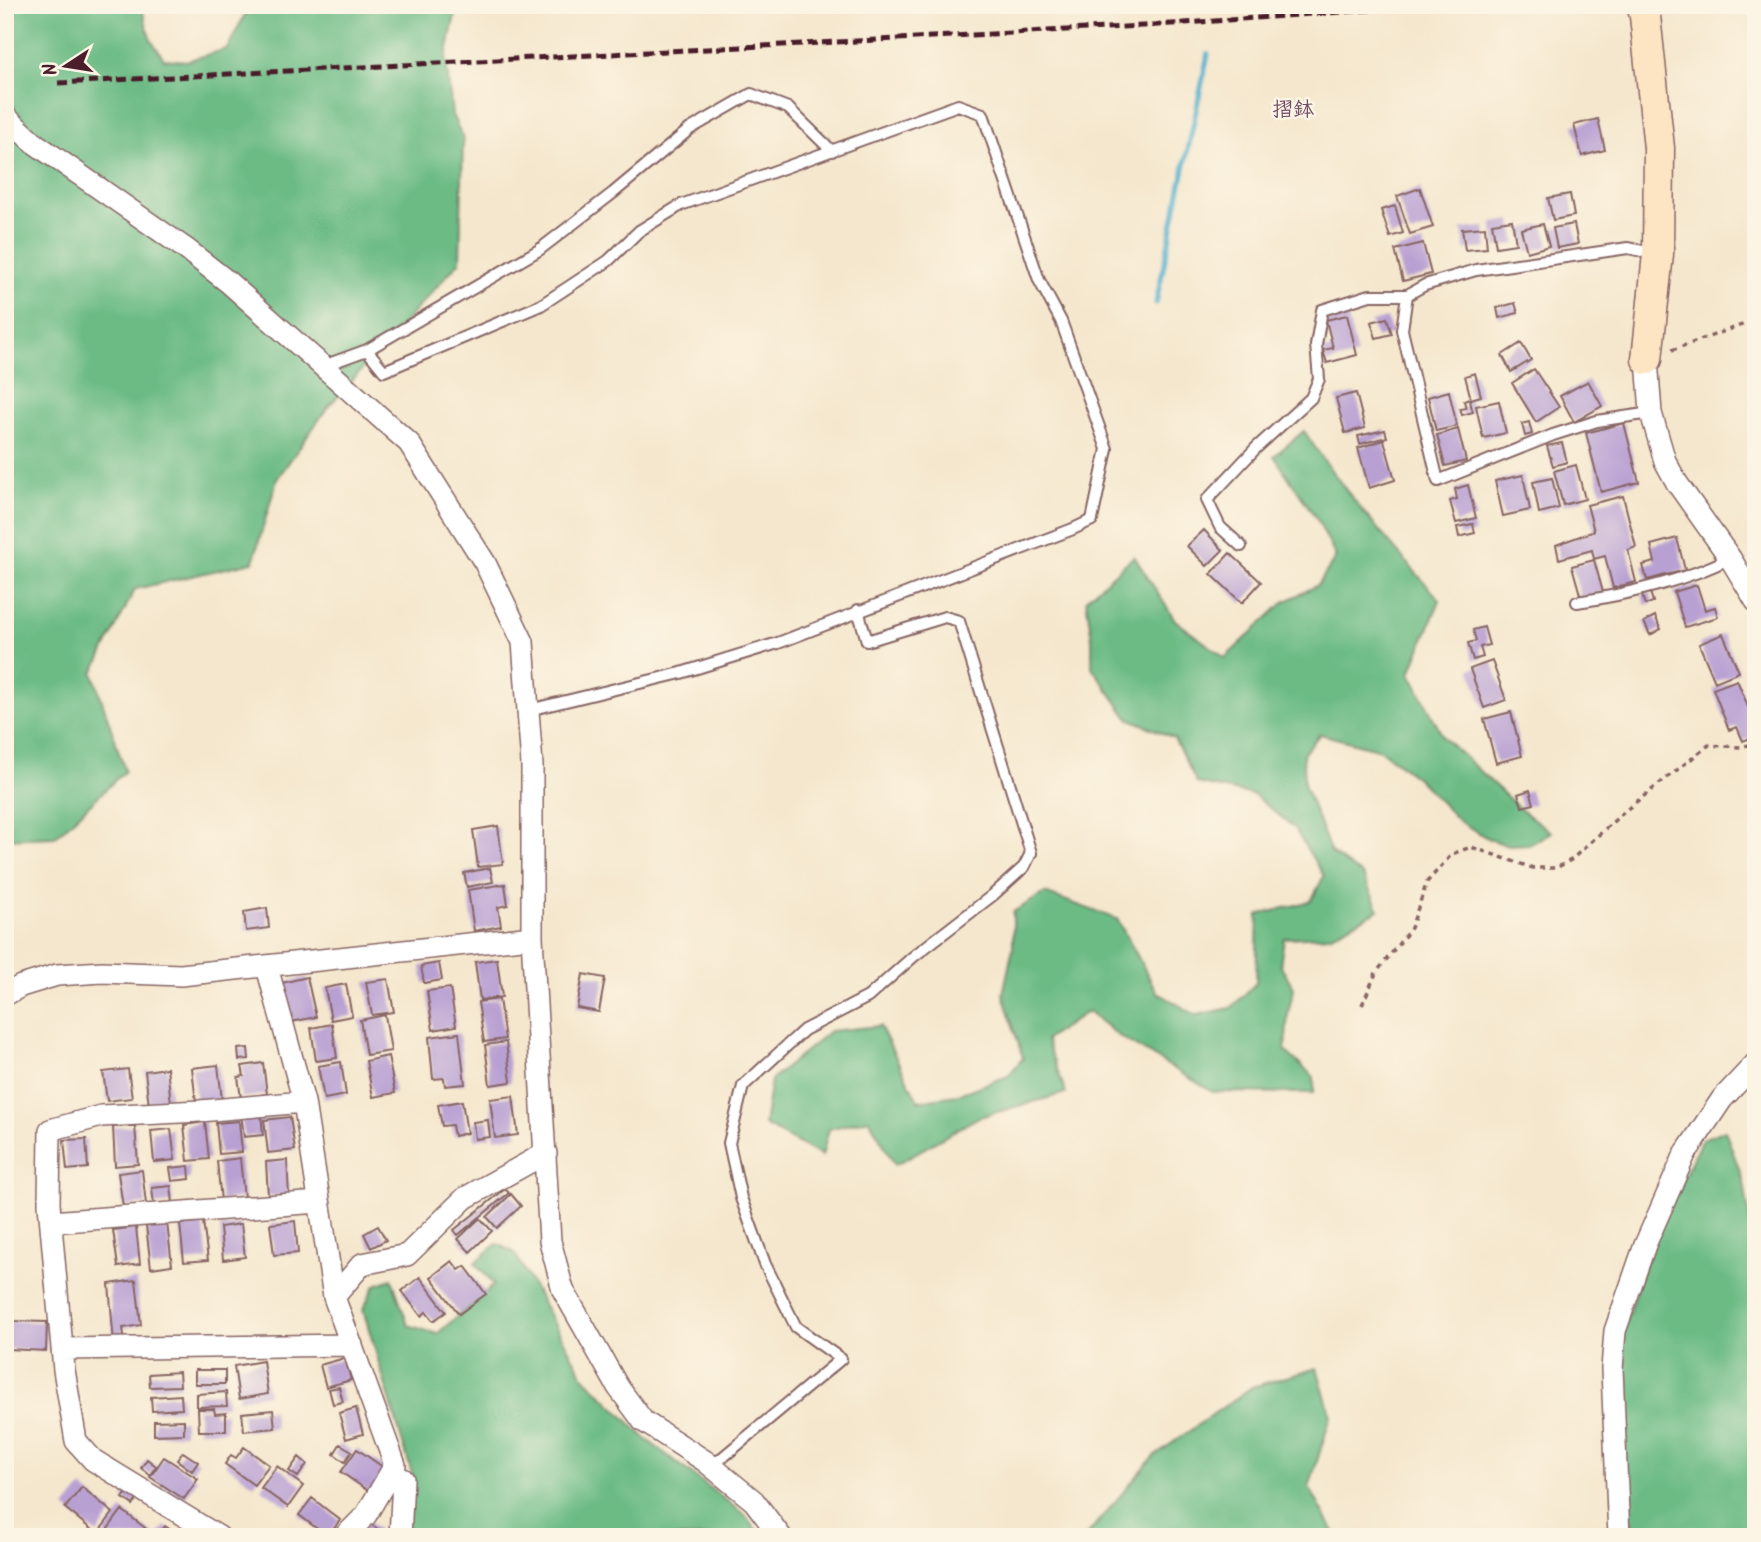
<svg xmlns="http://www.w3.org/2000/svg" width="1761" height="1542" viewBox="0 0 1761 1542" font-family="Kalam,'Klee One',sans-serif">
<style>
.forest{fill:#6cbb85;stroke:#5b6d58;stroke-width:2}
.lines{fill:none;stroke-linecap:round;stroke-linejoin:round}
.stream{stroke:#4daecc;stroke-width:5}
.building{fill:#b9a0d3}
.lane-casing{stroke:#866564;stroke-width:14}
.street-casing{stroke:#866564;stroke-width:24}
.secondary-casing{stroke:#866564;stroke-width:33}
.path{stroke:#866564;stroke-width:3.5;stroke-dasharray:5 5;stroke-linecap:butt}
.lane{stroke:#fff;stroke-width:10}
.street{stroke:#fff;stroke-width:21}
.secondary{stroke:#fde5c4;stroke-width:30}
.rail{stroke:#4a1f2b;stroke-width:5;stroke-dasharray:10 5;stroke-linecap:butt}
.labels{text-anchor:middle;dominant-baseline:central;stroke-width:5;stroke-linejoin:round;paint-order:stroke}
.neighbourhood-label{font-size:21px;font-weight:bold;fill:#714c66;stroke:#fcf5e5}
</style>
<rect width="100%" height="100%" fill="#fcf5e5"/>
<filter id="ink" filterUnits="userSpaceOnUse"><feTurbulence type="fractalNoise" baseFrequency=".0143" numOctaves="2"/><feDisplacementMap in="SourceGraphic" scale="14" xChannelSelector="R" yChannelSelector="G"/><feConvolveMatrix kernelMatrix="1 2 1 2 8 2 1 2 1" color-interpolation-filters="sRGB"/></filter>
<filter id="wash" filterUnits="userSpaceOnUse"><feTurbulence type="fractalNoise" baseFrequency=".00686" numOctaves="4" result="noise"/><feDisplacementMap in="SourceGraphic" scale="28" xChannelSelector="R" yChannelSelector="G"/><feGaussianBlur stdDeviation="1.57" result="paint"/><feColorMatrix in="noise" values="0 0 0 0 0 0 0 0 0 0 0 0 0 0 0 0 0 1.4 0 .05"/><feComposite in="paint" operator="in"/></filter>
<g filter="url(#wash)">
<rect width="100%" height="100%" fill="#f5e7cd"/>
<path class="forest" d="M5 5H141L150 38 164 59 186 61 227 49 250 5H457L446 58 452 115 463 138 460 261 328 407 277 479 253 562 135 589 93 673 125 771 55 837 5 839V118L13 107 5 101Z
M1304 431C1344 493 1392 546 1440 600L1410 673 1443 737 1519 808 1551 832 1531 844 1507 845 1489 839 1459 821 1417 778 1381 750 1320 734 1303 754 1304 784 1331 853 1363 876 1379 910 1329 936 1284 938 1280 965 1294 988 1288 1013 1285 1051 1314 1077V1093L1213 1092 1117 1035 1088 1011 1046 1040 1066 1093 979 1117 895 1165 869 1119 829 1129 822 1156 764 1125 771 1080 830 1031 880 1026 918 1101 956 1095 1008 1076 1023 1058 1003 994 1013 948V912L1045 893 1117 919 1157 992 1196 1015 1231 1008 1256 983 1258 915 1311 901 1324 876 1294 828 1254 795 1197 783 1174 738 1128 718 1092 667V639L1086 599 1134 556 1175 620 1225 658 1284 602 1318 585 1336 557 1318 521 1274 456Z
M1725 1130 1744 1183 1756 1259V1537H1648L1641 1533 1613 1502 1621 1337 1649 1249 1702 1139Z
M497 1244 514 1252 584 1377 646 1439 745 1515 762 1537H406L412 1474 363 1309 375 1285 392 1279 408 1325 437 1334 494 1285 475 1263Z
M1317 1368 1331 1416 1309 1487 1337 1537H1085L1154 1456 1252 1387Z"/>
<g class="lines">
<path class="stream" d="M1156 303 1208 54"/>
</g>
<g id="blocks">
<path class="building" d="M1598 119 1605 150 1582 156 1574 125Z
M1420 188 1433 227 1410 234 1397 196Z
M1570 194 1574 216 1553 220 1548 198Z
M1395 206 1403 233 1390 237 1381 210Z
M1512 220 1516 244 1496 247 1492 223Z
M1543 224 1549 246 1527 252 1521 229Z
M1574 224 1578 244 1557 248 1553 228Z
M1485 227 1487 248 1465 250 1462 229Z
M1423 243 1431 274 1403 281 1395 250Z
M1515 303 1518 313 1499 318 1497 308Z
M1347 315 1357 355 1327 363 1323 350 1333 348 1326 320Z
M1387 318 1392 334 1376 338 1371 322Z
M1521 343 1531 360 1511 372 1502 355Z
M1534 369 1559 407 1536 422 1512 383Z
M1475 373 1481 396 1471 399 1465 376Z
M1588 381 1602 406 1574 422 1560 396Z
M1449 391 1457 426 1436 431 1428 397Z
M1356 393 1365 428 1345 433 1336 398Z
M1469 399 1473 412 1462 415 1460 409 1466 408 1464 401Z
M1499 401 1506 433 1483 438 1476 406Z
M1529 422 1532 434 1525 436 1522 424Z
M1624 423 1639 482 1601 492 1586 433Z
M1458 429 1466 461 1445 466 1437 435Z
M1385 430 1387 437 1360 444 1358 436Z
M1384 440 1395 480 1369 488 1358 448Z
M1562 443 1567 462 1553 466 1547 446Z
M1576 465 1585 499 1563 505 1554 471Z
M1523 475 1530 510 1503 516 1495 481Z
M1552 478 1559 508 1539 513 1533 482Z
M1468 485 1476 518 1456 523 1450 501 1457 499 1455 489Z
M1623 496 1636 547 1628 550 1636 582 1613 588 1605 556 1594 559 1592 550 1559 559 1556 545 1594 531 1587 505Z
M1473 524 1475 533 1459 537 1457 527Z
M1204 530 1223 550 1207 566 1187 546Z
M1677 538 1685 570 1647 580 1643 565 1655 562 1651 545Z
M1230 553 1261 582 1242 603 1211 574Z
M1594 560 1603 592 1581 598 1572 566Z
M1697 585 1705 610 1715 607 1718 617 1685 627 1674 592Z
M1650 592 1653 602 1645 605 1642 595Z
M1655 616 1661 629 1650 635 1644 622Z
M1484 627 1489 645 1480 647 1483 657 1473 660 1468 643 1476 641 1473 630Z
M1723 634 1739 672 1715 682 1699 644Z
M1492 661 1506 700 1484 708 1470 669Z
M1737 680 1756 726V736L1743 741 1737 727 1729 730 1713 689Z
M1511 712 1522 756 1496 763 1484 719Z
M1530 790 1534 804 1522 807 1518 794Z
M498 826 503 864 478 867 473 830Z
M490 868 493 882 467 887 464 873Z
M505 884 508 905 498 907 501 926 474 931 468 890Z
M267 908 269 928 246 931 244 912Z
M497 959 502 997 480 1000 475 962Z
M439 963 442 980 424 983 421 966Z
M583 974 605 978 599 1012 577 1008Z
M307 977 316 1017 291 1022 282 983Z
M388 979 394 1012 372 1015 366 982Z
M346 984 352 1016 331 1020 325 988Z
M450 988 456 1026 433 1030 427 991Z
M499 999 505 1039 484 1042 478 1002Z
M385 1015 391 1051 366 1055 360 1020Z
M332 1024 337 1058 316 1061 311 1028Z
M459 1033 465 1084 445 1086 444 1078 433 1079 429 1037Z
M506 1042 511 1082 490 1085 485 1045Z
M248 1048 249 1059 239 1060 238 1049Z
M388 1056 395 1093 373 1097 366 1061Z
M341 1062 346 1095 324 1099 318 1066Z
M263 1063 267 1094 241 1098 238 1077 244 1076 242 1066Z
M218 1065 222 1100 196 1103 192 1068Z
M167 1068 171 1103 149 1106 145 1071Z
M128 1069 132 1098 107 1101 103 1072Z
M513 1096 518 1135 495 1138 490 1099Z
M462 1101 467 1133 454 1136 452 1125 442 1126 438 1105Z
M261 1113 263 1135 244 1137 241 1115Z
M290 1117 295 1150 268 1153 264 1120Z
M488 1120 490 1137 475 1139 473 1122Z
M239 1121 242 1152 219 1154 216 1123Z
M205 1122 209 1159 188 1161 184 1125Z
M135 1126 138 1164 115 1166 113 1127Z
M171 1129 175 1160 154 1162 151 1131Z
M86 1139 88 1168 67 1170 64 1140Z
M240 1158 244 1198 221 1201 217 1161Z
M287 1160 289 1195 268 1196 266 1162Z
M189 1166 190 1179 172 1181 170 1168Z
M142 1170 146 1204 123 1207 118 1173Z
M171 1186 173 1203 154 1205 152 1188Z
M505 1189 509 1193 458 1235 454 1230Z
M511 1194 521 1206 497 1228 487 1217Z
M480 1218 492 1231 470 1252 458 1239Z
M203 1221 208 1260 184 1262 180 1224Z
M295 1221 298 1253 274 1255 270 1224Z
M167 1223 172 1265 151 1268 146 1226Z
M241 1224 245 1257 223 1260 220 1227Z
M378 1226 386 1240 371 1248 364 1234Z
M136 1227 140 1264 118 1267 113 1230Z
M5 1237 11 1238 9 1270H5Z
M452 1261 459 1270 465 1266 486 1294 459 1314 431 1277Z
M420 1277 446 1312 433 1321 426 1312 421 1316 402 1291Z
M136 1280 141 1325 123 1328 125 1343 114 1344 109 1284Z
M9 1321 47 1322 46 1351 8 1349Z
M345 1358 351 1380 326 1387 320 1365Z
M263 1361 268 1394 239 1399 234 1366Z
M195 1370H225V1384H195Z
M179 1372 180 1386 150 1387 149 1374Z
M339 1387 343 1402 333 1404 329 1389Z
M226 1392 227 1406 197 1407V1394Z
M181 1395 182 1409 152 1411 151 1397Z
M356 1408 363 1434 346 1439 339 1413Z
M198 1409H214L215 1414 226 1413V1431H199Z
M273 1410 275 1428 244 1431 242 1413Z
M184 1420V1434L154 1435V1421Z
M340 1444 352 1451 345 1462 334 1454Z
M244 1447 269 1465 254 1485 225 1464 231 1455 236 1458Z
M357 1449 390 1472 374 1495 341 1472Z
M183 1452 198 1462 192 1471 177 1460Z
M164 1457 198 1479 184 1499 150 1477Z
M299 1457 307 1464 298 1477 289 1471Z
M147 1459 156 1466 150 1475 141 1468Z
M277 1466 303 1486 288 1507 261 1488Z
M133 1485 142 1492 133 1505 123 1498Z
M82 1487 113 1513 97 1534 65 1508Z
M312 1498 340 1520 328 1537 299 1515Z
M122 1510 157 1537H108L104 1534Z
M368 1522 389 1537H357Z
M165 1526 174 1532 170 1537H157Z"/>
</g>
</g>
<g filter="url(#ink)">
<use href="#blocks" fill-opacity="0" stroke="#866564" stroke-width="2"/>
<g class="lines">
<defs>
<path id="lane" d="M367 350 384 371 541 305 608 261 639 231 681 205 958 105 983 114 1039 280 1061 321 1107 449 1092 520 1073 529 778 643 681 673 529 710
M323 366 367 350 539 250 613 193 690 129 751 94 788 108 832 151
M1651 413 1597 421 1553 435 1438 481 1402 330 1407 295 1425 285 1476 270 1628 248 1656 254
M1241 546 1220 527 1207 500 1256 448 1311 398 1319 379 1316 345 1322 310 1370 295H1407
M1577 602C1625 595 1687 580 1730 558
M711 1467 841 1359 796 1327 765 1264 741 1198 729 1143 743 1086 804 1030 868 997 914 956 993 895 1024 867 1031 853 959 621 945 617 867 641 858 610"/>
<path id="street" d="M5 116 33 142 186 249 228 282 409 443 485 563 523 642 532 765V937L550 1241 563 1290 618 1387 643 1421 705 1461 754 1501 781 1537
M1647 359 1651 413 1665 461 1677 483 1730 558 1756 601
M267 967 304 1102 334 1297 395 1465 366 1515 344 1537
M5 995 21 986 57 975 102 972 181 975 532 937
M51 1222 319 1202
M334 1297 362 1264 407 1255 465 1198 546 1153
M62 1349 352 1345
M391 1476 403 1479 400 1537
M219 1537 93 1460 76 1441 64 1370 49 1204 50 1130 101 1116 200 1111 304 1102
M1619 1537 1612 1369 1615 1331 1645 1245 1685 1154 1722 1099 1756 1063"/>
<path id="secondary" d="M1642 5 1645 16 1659 148 1658 254 1647 359"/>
</defs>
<use href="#lane" class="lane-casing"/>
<use href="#street" class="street-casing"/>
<use href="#secondary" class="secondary-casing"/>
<path class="path" d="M1672 350 1756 320
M1362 1005 1376 973 1411 928 1427 882 1452 854 1471 847 1533 868H1556L1571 860 1626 810 1709 745 1741 747 1756 743"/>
<use href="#lane" class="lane"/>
<use href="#street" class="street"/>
<use href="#secondary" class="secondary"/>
<path class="rail" d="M58 83 1143 26 1440 5"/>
</g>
</g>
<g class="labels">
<g class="neighbourhood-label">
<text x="1293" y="110">摺鉢</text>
</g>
</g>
<rect width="1761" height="1542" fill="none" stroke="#fcf5e5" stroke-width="28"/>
<g transform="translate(66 66) rotate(258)" stroke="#fcf5e5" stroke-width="5" paint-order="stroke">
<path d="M0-5L12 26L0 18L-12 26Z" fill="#4a1f2b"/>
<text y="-10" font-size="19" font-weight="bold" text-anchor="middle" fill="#4a1f2b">N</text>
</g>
</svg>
